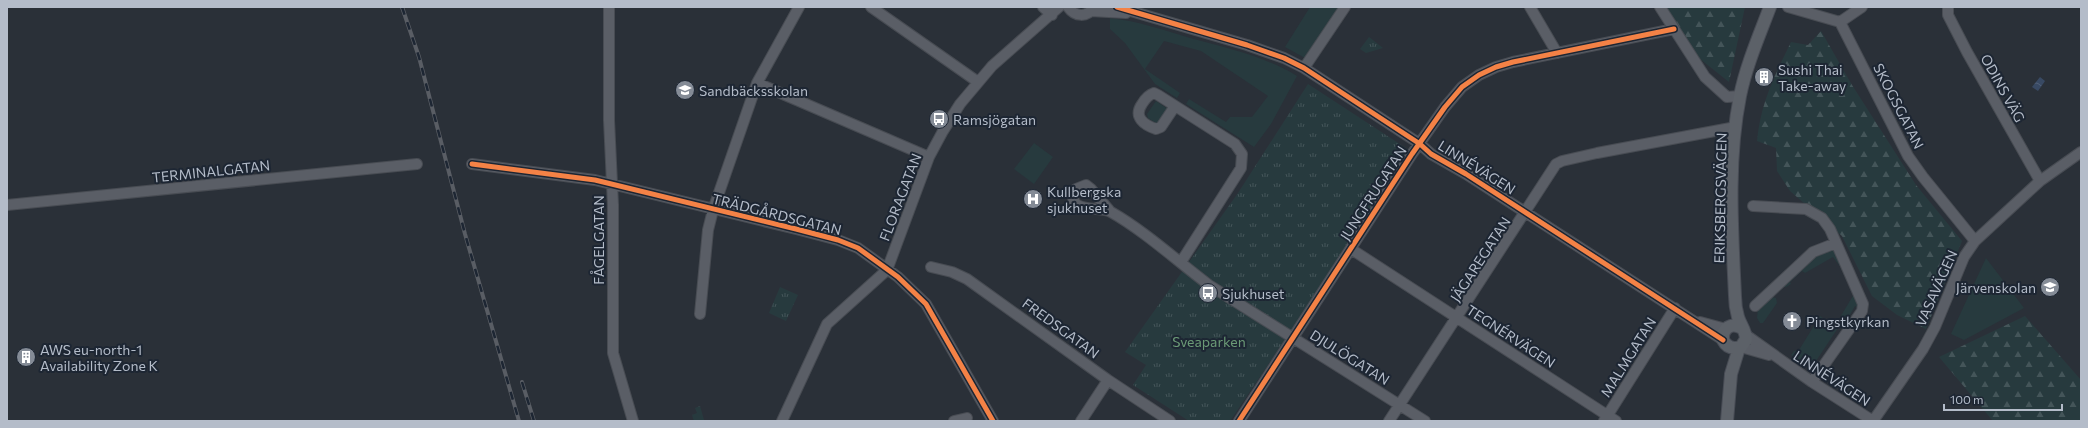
<svg xmlns="http://www.w3.org/2000/svg" width="2088" height="428" viewBox="0 0 2088 428" font-family="Commissioner,sans-serif">
<style>
.green{fill:#273a3e}
.forest{fill:url(#forest-firs)}
.park{fill:url(#park-tufts)}
.water{fill:url(#water-waves)}
.lines{fill:none;stroke-linecap:round;stroke-linejoin:round}
.minor-casing{stroke:#484c53;stroke-width:12}
.major-casing{stroke:#484c55;stroke-width:14}
.minor{stroke:#5a5e66;stroke-width:10}
.major{stroke:#5c6168;stroke-width:12}
.rail-casing{stroke:#595d64;stroke-width:4}
.rail{stroke:#1d2633;stroke-width:2.5;stroke-dasharray:8;stroke-linecap:butt}
.cycleway-casing{stroke:#1d2633;stroke-width:8}
.cycleway{stroke:#f48246;stroke-width:5}
.labels{text-anchor:middle;dominant-baseline:central;stroke-width:4;stroke-linejoin:round;paint-order:stroke}
.poi-label{font-size:14px;fill:#b4bcc9;stroke:#1d2633;text-anchor:start}
.street-label{font-size:14px;fill:#b4bcc9;stroke:#1d2633}
.park-label{font-size:14px;fill:#6b9a76;stroke:#1d2633}
</style>
<defs>
<pattern id="forest-firs" width="22" height="20" patternUnits="userSpaceOnUse"><rect width="22" height="20" fill="#273a3e"/><path d="M5 1l3.5 6h-7zM16 11l3.5 6h-7z" fill="#445559"/></pattern>
<pattern id="park-tufts" width="24" height="20" patternUnits="userSpaceOnUse"><rect width="24" height="20" fill="#273a3e"/><path d="M3 7l-1-3M5 7V3M7 7l1-3M15 17l-1-3M17 17v-4M19 17l1-3" fill="none" stroke="#445559"/></pattern>
<pattern id="water-waves" width="16" height="10" patternUnits="userSpaceOnUse"><rect width="16" height="10" fill="#384963"/><path d="M0 5q4-4 8 0t8 0" fill="none" stroke="#526178"/></pattern>
</defs>
<rect width="100%" height="100%" fill="#2a3038"/>
<path class="green" d="M1310 7H1343L1305 58 1285 47Z
M1110 18C1138 21 1164 30 1190 38 1227 48 1264 56 1297 76L1271 124 1254 147 1186 104 1189 99 1226 122 1230 117H1252L1268 96 1201 51 1164 41 1145 69 1180 93 1177 98 1155 84 1125 43 1110 29Z
M1156 101 1168 109 1157 124 1148 118 1147 114Z
M1034 143 1053 157 1034 184 1014 169Z
M1831 247 1839 253 1859 308 1855 306 1848 318 1851 321 1848 325 1839 319 1854 294 1845 273 1833 257 1805 273 1802 271 1790 282 1791 284 1786 287H1781L1813 255Z
M1986 258 2024 308 1964 340 1951 334Z
M1772 297 1776 298 1777 303 1763 323H1760L1757 318 1758 308Z
M1820 316 1838 328 1812 367 1791 355 1794 351 1799 350Z"/>
<path class="forest" d="M1665 7H1745L1729 82 1695 55Z
M1821 31 1852 85 1916 185 1962 241 1926 329 1897 315 1872 296 1842 236 1790 191 1777 171 1776 148 1757 141C1761 102 1774 77 1791 42L1808 45Z
M2025 316 2081 380V421H1993L1939 357Z"/>
<path class="park" d="M1369 37 1383 48 1366 53 1360 49Z
M1308 84 1412 152 1230 421H1189L1133 385 1146 365 1125 352 1238 193Z
M780 287 798 295 786 321 769 313Z
M700 406 704 420 694 421 692 415 697 413 695 408Z"/>
<path class="water" d="M2040 77 2045 81 2038 91 2032 87Z"/>
<g class="lines">
<defs>
<path id="minor" d="M609 7V120L613 205V353L633 421
M871 7 978 82
M1043 7 1052 15
M1068 7C1075 17 1087 18 1094 7
M1117 7 1247 45 1284 58 1304 68 1420 144 1431 154 1466 174 1723 340
M1530 7 1557 53
M1660 7 1705 77 1727 97 1740 96
M1788 7 1840 22 1908 156 1923 177 1975 241
M1948 7V15L1967 52 2040 181
M1091 11 1126 13
M1840 22 1862 7
M1304 68 1345 7
M757 83 929 157
M1175 106 1161 127 1156 129C1144 125 1133 117 1142 104 1145 99 1148 95 1154 93L1158 95 1235 144 1242 154 1241 168 1181 262
M472 164 595 180 796 229 838 240 858 248 898 277 926 304 993 421
M7 205 417 164
M1753 206 1806 209 1822 218 1830 229 1863 304 1862 311 1812 382
M1109 210 1091 189 1086 185 1076 189C1063 214 1101 206 1111 212 1146 232 1177 261 1209 285L1425 421
M1351 249 1616 421
M931 267 952 272 967 279 1108 380 1170 421
M1755 306 1813 252 1836 243
M700 314 708 230 713 210 757 83 799 7
M1700 322 1726 329
M1746 335 1812 382 1873 421
M1741 347 1769 355
M782 421 827 324 887 270 929 157 943 131 960 104 992 66 1059 7
M954 421 967 418
M1081 421 1108 380
M1239 421 1412 154 1445 107 1462 87 1479 75 1496 67 1513 62 1674 29
M1389 421 1556 164 1562 161 1597 153 1736 127
M1604 421 1675 308
M1873 421 1923 349 1935 327 1964 257 1975 241 2040 181 2081 152"/>
<path id="major" d="M1742 328C1731 322 1722 328 1723 340 1727 348 1733 349 1741 347L1746 339C1746 331 1740 324 1738 317 1736 310 1735 302 1735 296 1732 230 1727 161 1740 96 1746 66 1759 36 1770 7
M1727 421 1731 374 1739 348"/>
</defs>
<use href="#minor" class="minor-casing"/>
<use href="#major" class="major-casing"/>
<use href="#minor" class="minor"/>
<use href="#major" class="major"/>
<defs>
<path id="rail" d="M402 7 419 57 465 234 519 421
M522 382 534 421"/>
</defs>
<use href="#rail" class="rail-casing"/>
<use href="#rail" class="rail"/>
<defs>
<path id="cycleway" d="M1117 7 1247 45 1284 58 1304 68 1420 144 1431 154 1466 174 1723 340
M472 164 595 180 796 229 838 240 858 248 898 277 926 304 993 421
M1239 421 1412 154 1445 107 1462 87 1479 75 1496 67 1513 62 1674 29"/>
</defs>
<use href="#cycleway" class="cycleway-casing"/>
<use href="#cycleway" class="cycleway"/>
</g>
<defs>
<symbol id="building-disc" viewBox="-11 -11 22 22"><circle r="9.5" fill="#848b96" stroke="#1d2633"/><path d="M-4-6H4V6H1V3H-1V6H-4ZM-2.5-4.3h1.7v1.8h-1.7ZM.8-4.3h1.7v1.8H.8ZM-2.5-1h1.7V.8h-1.7ZM.8-1h1.7V.8H.8Z" fill="#fff"/></symbol>
<symbol id="school-disc" viewBox="-11 -11 22 22"><circle r="9.5" fill="#848b96" stroke="#1d2633"/><path d="M0-5L7-2L0 1L-7-2ZM-4 1L0 2.5L4 1V4Q0 6-4 4Z" fill="#fff"/></symbol>
<symbol id="bus-disc" viewBox="-11 -11 22 22"><circle r="9.5" fill="#848b96" stroke="#1d2633"/><path d="M-5-6H5V4H4V6H2V4H-2V6H-4V4H-5ZM-3.5-4V0h7V-4ZM-3.5 1.2v1.5H-2V1.2ZM2 1.2v1.5H3.5V1.2Z" fill="#fff"/></symbol>
<symbol id="hospital-disc" viewBox="-11 -11 22 22"><circle r="9.5" fill="#848b96" stroke="#1d2633"/><path d="M-5-5h3v3.5h4V-5h3V5h-3V1.5h-4V5h-3Z" fill="#fff"/></symbol>
<symbol id="church-disc" viewBox="-11 -11 22 22"><circle r="9.5" fill="#848b96" stroke="#1d2633"/><path d="M-1.2-6h2.4v3.5h3.3v2.4h-3.3V6h-2.4V-.1h-3.3v-2.4h3.3Z" fill="#fff"/></symbol>
</defs>
<g fill-rule="evenodd">
<use href="#building-disc" x="1753" y="66" width="22" height="22"/>
<use href="#school-disc" x="674" y="79" width="22" height="22"/>
<use href="#bus-disc" x="928" y="108" width="22" height="22"/>
<use href="#hospital-disc" x="1022" y="188" width="22" height="22"/>
<use href="#school-disc" x="2039" y="276" width="22" height="22"/>
<use href="#bus-disc" x="1197" y="282" width="22" height="22"/>
<use href="#church-disc" x="1781" y="310" width="22" height="22"/>
<use href="#building-disc" x="15" y="346" width="22" height="22"/>
</g>
<g class="labels">
<g class="poi-label">
<text x="1778" y="69">Sushi Thai<tspan x="1778" dy="16">Take-away</tspan></text>
<text x="699" y="90">Sandbäcksskolan</text>
<text x="953" y="119">Ramsjögatan</text>
<text x="1047" y="191">Kullbergska<tspan x="1047" dy="16">sjukhuset</tspan></text>
<text x="2036" y="287" text-anchor="end">Järvenskolan</text>
<text x="1222" y="293">Sjukhuset</text>
<text x="1806" y="321">Pingstkyrkan</text>
<text x="40" y="349">AWS eu-north-1<tspan x="40" dy="16">Availability Zone K</tspan></text>
</g>
<g class="street-label">
<text transform="translate(2003 88) rotate(61)">ODINS VÄG</text>
<text transform="translate(1899 106) rotate(63)">SKOGSGATAN</text>
<text transform="translate(1477 167) rotate(32)">LINNÉVÄGEN</text>
<text transform="translate(211 171) rotate(-6)">TERMINALGATAN</text>
<text transform="translate(1373 193) rotate(-57)">JUNGFRUGATAN</text>
<text transform="translate(900 197) rotate(-69)">FLORAGATAN</text>
<text transform="translate(1720 198) rotate(-89)">ERIKSBERGSVÄGEN</text>
<text transform="translate(777 214) rotate(14)">TRÄDGÅRDSGATAN</text>
<text transform="translate(598 240) rotate(-90)">FÅGELGATAN</text>
<text transform="translate(1480 259) rotate(-57)">JÄGAREGATAN</text>
<text transform="translate(1936 288) rotate(-66)">VASAVÄGEN</text>
<text transform="translate(1061 328) rotate(36)">FREDSGATAN</text>
<text transform="translate(1511 336) rotate(33)">TEGNÉRVÄGEN</text>
<text transform="translate(1350 357) rotate(32)">DJULÖGATAN</text>
<text transform="translate(1628 357) rotate(-58)">MALMGATAN</text>
<text transform="translate(1832 378) rotate(33)">LINNÉVÄGEN</text>
</g>
<g class="park-label">
<text x="1209" y="341">Sveaparken</text>
</g>
</g>
<rect width="2088" height="428" fill="none" stroke="#b4bcc9" stroke-width="16"/>
<path d="M1944 404v6h118v-6" fill="none" stroke="#b4bcc9" stroke-width="2"/>
<text x="1950" y="404" font-size="12" fill="#b4bcc9" stroke="#1d2633" stroke-width="3" paint-order="stroke">100 m</text>
</svg>
